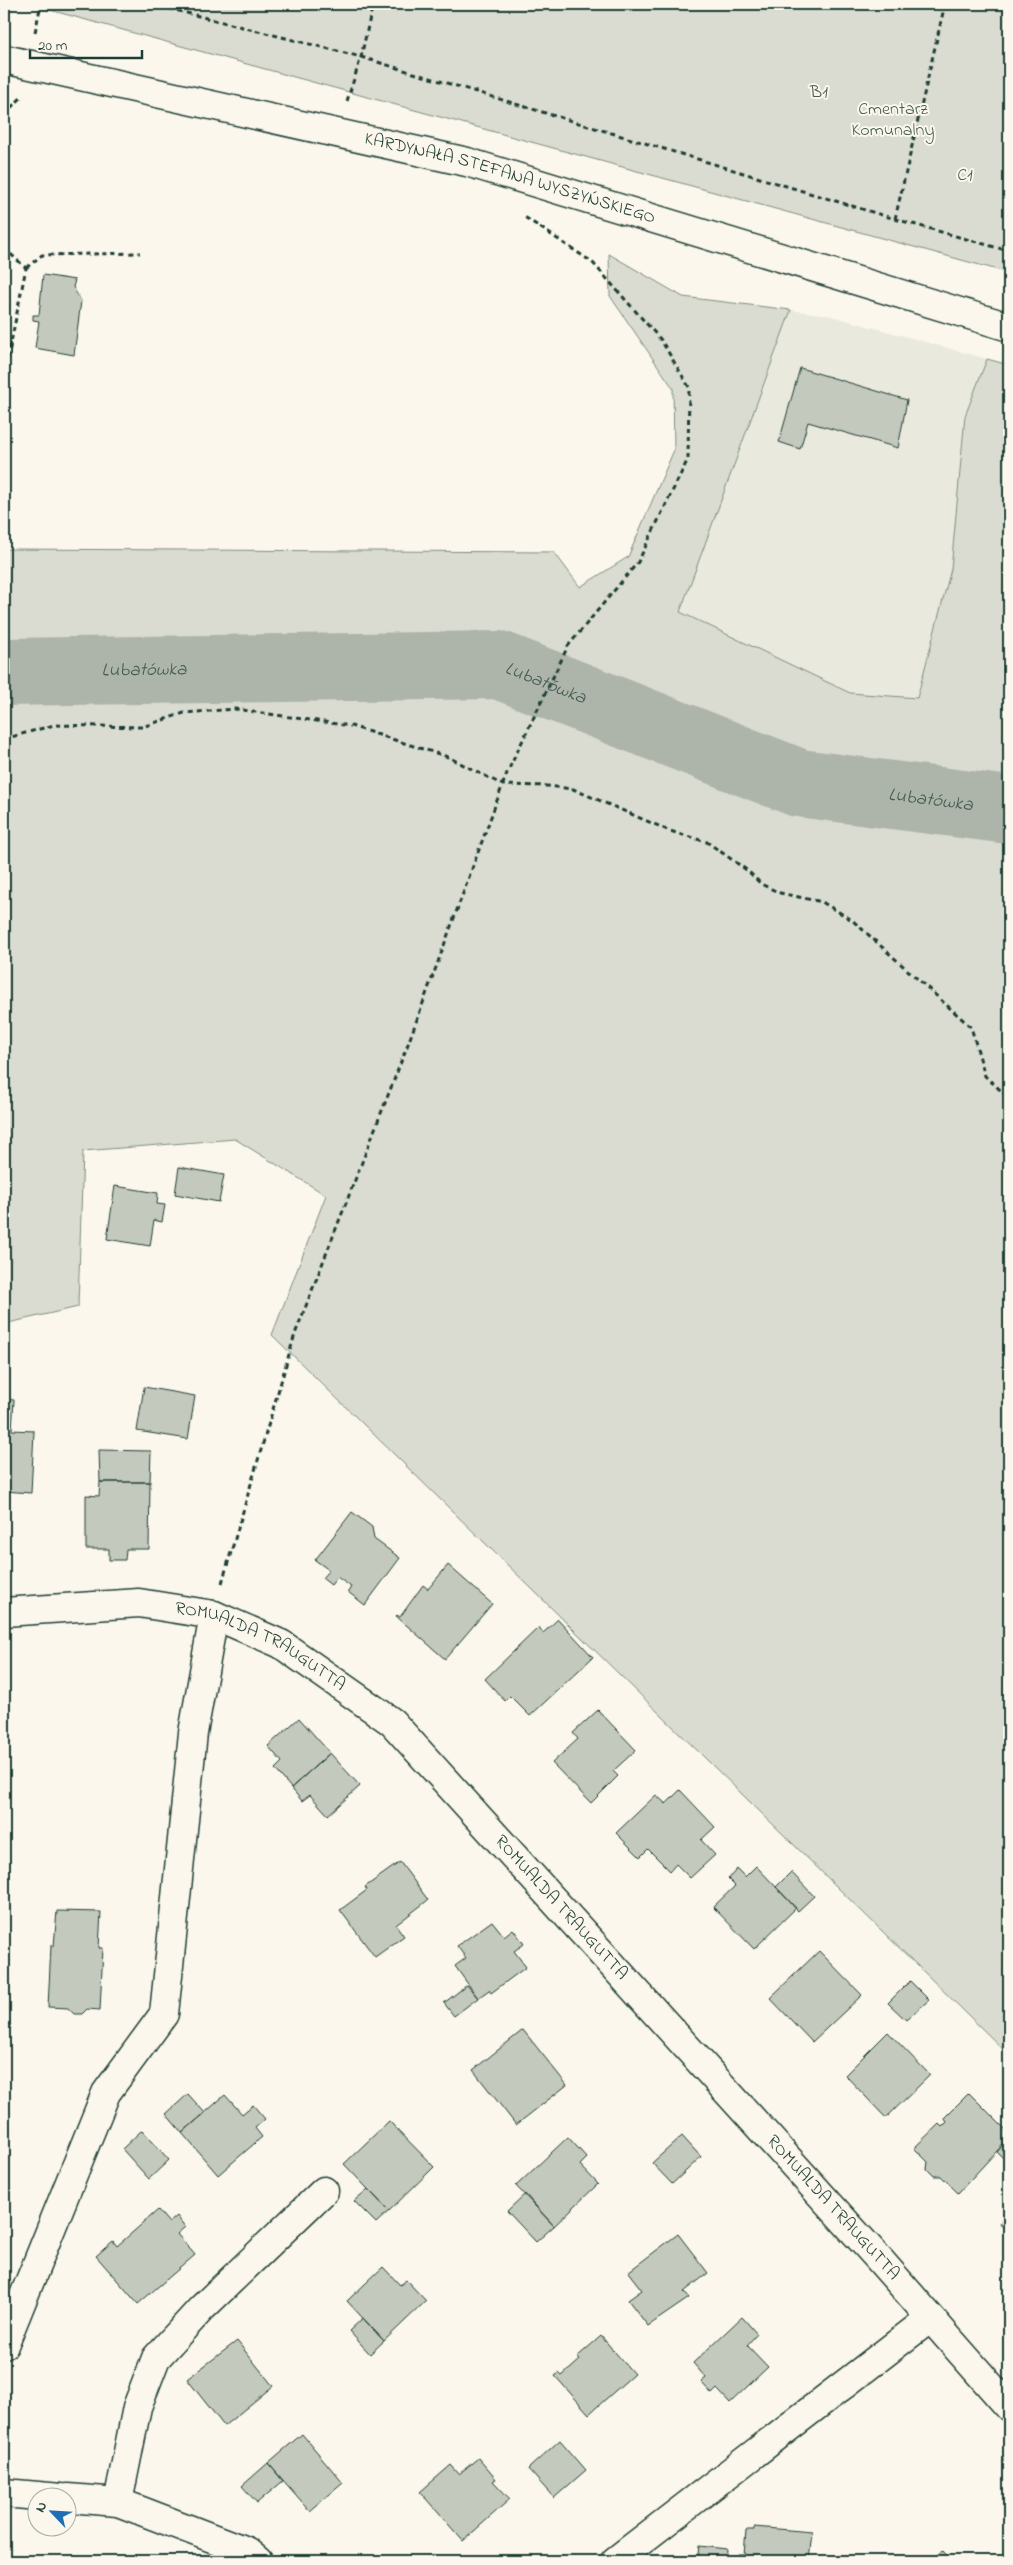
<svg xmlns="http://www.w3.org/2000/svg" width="1013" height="2565" viewBox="0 0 1013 2565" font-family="'Indie Flower',sans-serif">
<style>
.built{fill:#eae9de}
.green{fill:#dbdcd1;stroke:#7d8c82}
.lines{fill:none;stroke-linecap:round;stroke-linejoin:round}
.river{stroke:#adb4aa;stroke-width:68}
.building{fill:#c4c9be;stroke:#1f3d34}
.minor-casing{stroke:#1f3d34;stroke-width:31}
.path{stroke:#1f3d34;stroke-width:3;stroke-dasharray:5 4;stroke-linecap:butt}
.minor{stroke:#fbf7ec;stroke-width:28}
.labels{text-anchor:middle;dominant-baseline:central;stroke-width:4;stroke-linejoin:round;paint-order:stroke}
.park-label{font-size:18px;fill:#455d53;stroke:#fbf7ec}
.street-label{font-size:18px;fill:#1f3d34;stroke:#fbf7ec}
.water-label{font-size:19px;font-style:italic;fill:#425b52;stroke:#fbf7ec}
</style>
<rect width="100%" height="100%" fill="#fbf7ec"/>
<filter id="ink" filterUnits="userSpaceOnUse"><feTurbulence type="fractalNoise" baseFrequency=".02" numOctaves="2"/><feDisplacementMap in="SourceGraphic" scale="10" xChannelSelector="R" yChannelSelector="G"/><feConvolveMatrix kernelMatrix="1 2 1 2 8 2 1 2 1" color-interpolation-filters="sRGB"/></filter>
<g filter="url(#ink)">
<path class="built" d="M791 310 828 315 987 359 965 416 951 569 917 698 850 693 679 612Z"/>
<path class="green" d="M40 4H1009V273L39 7Z
M609 254 683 297 791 310 680 612 850 693 917 698 951 569 965 416 987 359 1009 365V2055L272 1335 326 1195 235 1139 83 1151 78 1307 4 1324V549L554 552 580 587 628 557 674 450 673 388 610 296Z"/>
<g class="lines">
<path class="river" id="s1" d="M4 672 499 665 799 783 1009 810"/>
</g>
<path class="building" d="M43 275 75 280 73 287 81 301 74 355 35 348 39 321 33 320V315H39Z
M800 368 907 400 898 448 808 422 800 449 779 442Z
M179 1167 224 1175 219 1202 175 1194Z
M115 1186 158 1193 157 1204 165 1205 162 1222 154 1220 150 1246 107 1239Z
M144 1387 195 1396 188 1439 137 1431Z
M4 1399 14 1400 12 1430 34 1431 31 1493 4 1491Z
M99 1450 151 1451 150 1482H100Z
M100 1482H150L149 1549H126L125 1560H109V1549H86V1495L99 1496Z
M352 1512 372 1527 374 1539 400 1558 365 1605 348 1592 351 1587 337 1577 331 1585 322 1578 329 1570 315 1560Z
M448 1565 492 1604 445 1659 396 1616 397 1615 400 1617 423 1585 428 1589Z
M558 1619 593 1657 530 1716 510 1696 505 1701 485 1679 539 1627 543 1633Z
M598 1710 636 1750 613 1771 618 1776 591 1803 552 1763 578 1739 573 1733Z
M299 1718 330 1753 291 1788 275 1769 282 1762 268 1746Z
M330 1753 360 1786 328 1815 310 1795 302 1801 291 1788Z
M680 1790 715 1827 701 1840 715 1855 690 1878 676 1864 670 1871 648 1849 640 1857 616 1833 656 1795 666 1804Z
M400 1862 428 1900 396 1925 404 1936 375 1957 340 1910 367 1890 365 1887Z
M756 1866 796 1908 754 1949 713 1907 735 1886 728 1879 737 1869 745 1877Z
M791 1872 814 1896 798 1911 776 1887Z
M57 1911 101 1912 99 1948H103L100 2010 87 2009 82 2014H74L68 2008 48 2007 51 1946H54Z
M492 1921 504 1936 513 1929 524 1944 514 1951 526 1967 491 1993 489 1990 478 1998 455 1966 466 1958 457 1946Z
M819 1951 862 1995 812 2042 770 1998Z
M910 1981 929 2000 906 2020 888 2003Z
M467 1985 478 1998 454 2016 444 2003Z
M523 2030 567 2085 516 2125 473 2070Z
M888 2032 930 2075 886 2118 845 2075Z
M969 2093 1009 2133V2138L958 2193 941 2176H934L927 2169 928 2162 914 2148 939 2124 942 2127 947 2122 944 2118Z
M188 2094 205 2113 182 2133 166 2114Z
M225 2095 242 2114 253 2105 265 2119 255 2128 262 2137 218 2175 182 2133Z
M389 2121 434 2167 389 2211 344 2164Z
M142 2130 169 2160 149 2179 122 2149Z
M682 2136 701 2157 672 2184 652 2163Z
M568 2137 587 2158 580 2165 598 2184 554 2226 516 2186Z
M1009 2138V2164L997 2152Z
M368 2189 389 2211 376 2223 354 2201Z
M525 2194 554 2226 536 2242 507 2211Z
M158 2210 169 2223 177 2216 185 2227 177 2234 195 2255 138 2304 96 2256 113 2241 117 2246Z
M1009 2213V2234L999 2223Z
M678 2234 708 2273 684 2292 689 2298 648 2326 628 2300 642 2290 628 2272Z
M383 2267 400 2285 406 2280 426 2301 384 2341 347 2301Z
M742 2317 757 2334 747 2345 768 2367 730 2403 717 2389 712 2394 701 2382 706 2378 693 2363Z
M363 2318 384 2341 370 2354 349 2331Z
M601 2336 634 2374 589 2414 555 2376 559 2373 562 2376 580 2360 577 2357Z
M237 2341 273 2386 224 2426 187 2379Z
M302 2434 343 2483 310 2511 268 2463Z
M560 2440 586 2470 554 2498 528 2469Z
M478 2458 496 2479 493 2481 510 2499 463 2541 420 2492 451 2465 459 2474Z
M268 2463 283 2481 257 2503 242 2486Z
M754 2527 812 2532 809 2561H738V2554H744L746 2530H754Z
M699 2546 727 2549 726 2561H697Z
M943 2551 952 2561H930Z"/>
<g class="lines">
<defs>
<g id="minor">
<path id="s2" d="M4 59 467 162 1009 327"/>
<path id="s3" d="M4 1612 139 1603 214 1615 281 1644 392 1722 878 2258 1009 2407"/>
<path d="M4 2345 106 2093 164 2014 193 1733 214 1615"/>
<path d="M4 2493 61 2498"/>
<path d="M68 2498 118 2502 246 2551 258 2561"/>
<path d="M118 2502 137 2407 156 2358 201 2309 324 2191"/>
<path d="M615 2561 929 2319"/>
</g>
</defs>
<use href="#minor" class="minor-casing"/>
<path class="path" d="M151 4 361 57 895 219 1009 251
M1008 4H1009
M35 32 41 4
M347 101 361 57 373 4
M4 114 22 97
M895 219 945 4
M4 248 26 268 4 377
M26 268 42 255 140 253
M4 739 54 725 142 727 184 713 235 709 351 726 448 757 503 785 547 786 573 789 670 831 707 842 748 871 761 884 780 893 822 902 852 920 971 1027 985 1076 1009 1098
M222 1583 295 1334 408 1044 507 773 568 646 638 562 688 459 689 387 661 340 592 262 523 216"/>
<use href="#minor" class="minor"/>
</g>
</g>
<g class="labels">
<g class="park-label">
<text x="819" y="93">B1</text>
<text x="893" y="110">Cmentarz<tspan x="893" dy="21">Komunalny</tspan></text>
<text x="965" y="176">C1</text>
</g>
<g class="street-label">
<text stroke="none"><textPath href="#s2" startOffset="520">KARDYNAŁA STEFANA WYSZYŃSKIEGO</textPath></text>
<text stroke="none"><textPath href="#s3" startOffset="266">ROMUALDA TRAUGUTTA</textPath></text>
<text stroke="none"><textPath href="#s3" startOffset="671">ROMUALDA TRAUGUTTA</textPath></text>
<text stroke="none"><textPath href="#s3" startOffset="1076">ROMUALDA TRAUGUTTA</textPath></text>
</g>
<g class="water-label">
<text stroke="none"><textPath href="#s1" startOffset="140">Lubatówka</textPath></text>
<text stroke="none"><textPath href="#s1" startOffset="545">Lubatówka</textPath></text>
<text stroke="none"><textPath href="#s1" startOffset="950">Lubatówka</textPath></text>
</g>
</g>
<rect width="1013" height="2565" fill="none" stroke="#fbf7ec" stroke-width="20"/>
<rect x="10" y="10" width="993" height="2545" fill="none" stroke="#1f3d34" stroke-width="2" filter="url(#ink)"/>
<g transform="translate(52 2512) rotate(295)"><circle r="24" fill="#fbf7ec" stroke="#a3ada2"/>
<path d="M0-4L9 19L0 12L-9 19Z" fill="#1f6fb2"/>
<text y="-8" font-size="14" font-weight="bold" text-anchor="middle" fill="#1f3d34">N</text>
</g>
<path d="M30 50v8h112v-8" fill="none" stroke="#1f3d34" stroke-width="2.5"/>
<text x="38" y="50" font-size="15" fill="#1f3d34" stroke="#fbf7ec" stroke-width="4" paint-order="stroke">20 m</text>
</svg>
